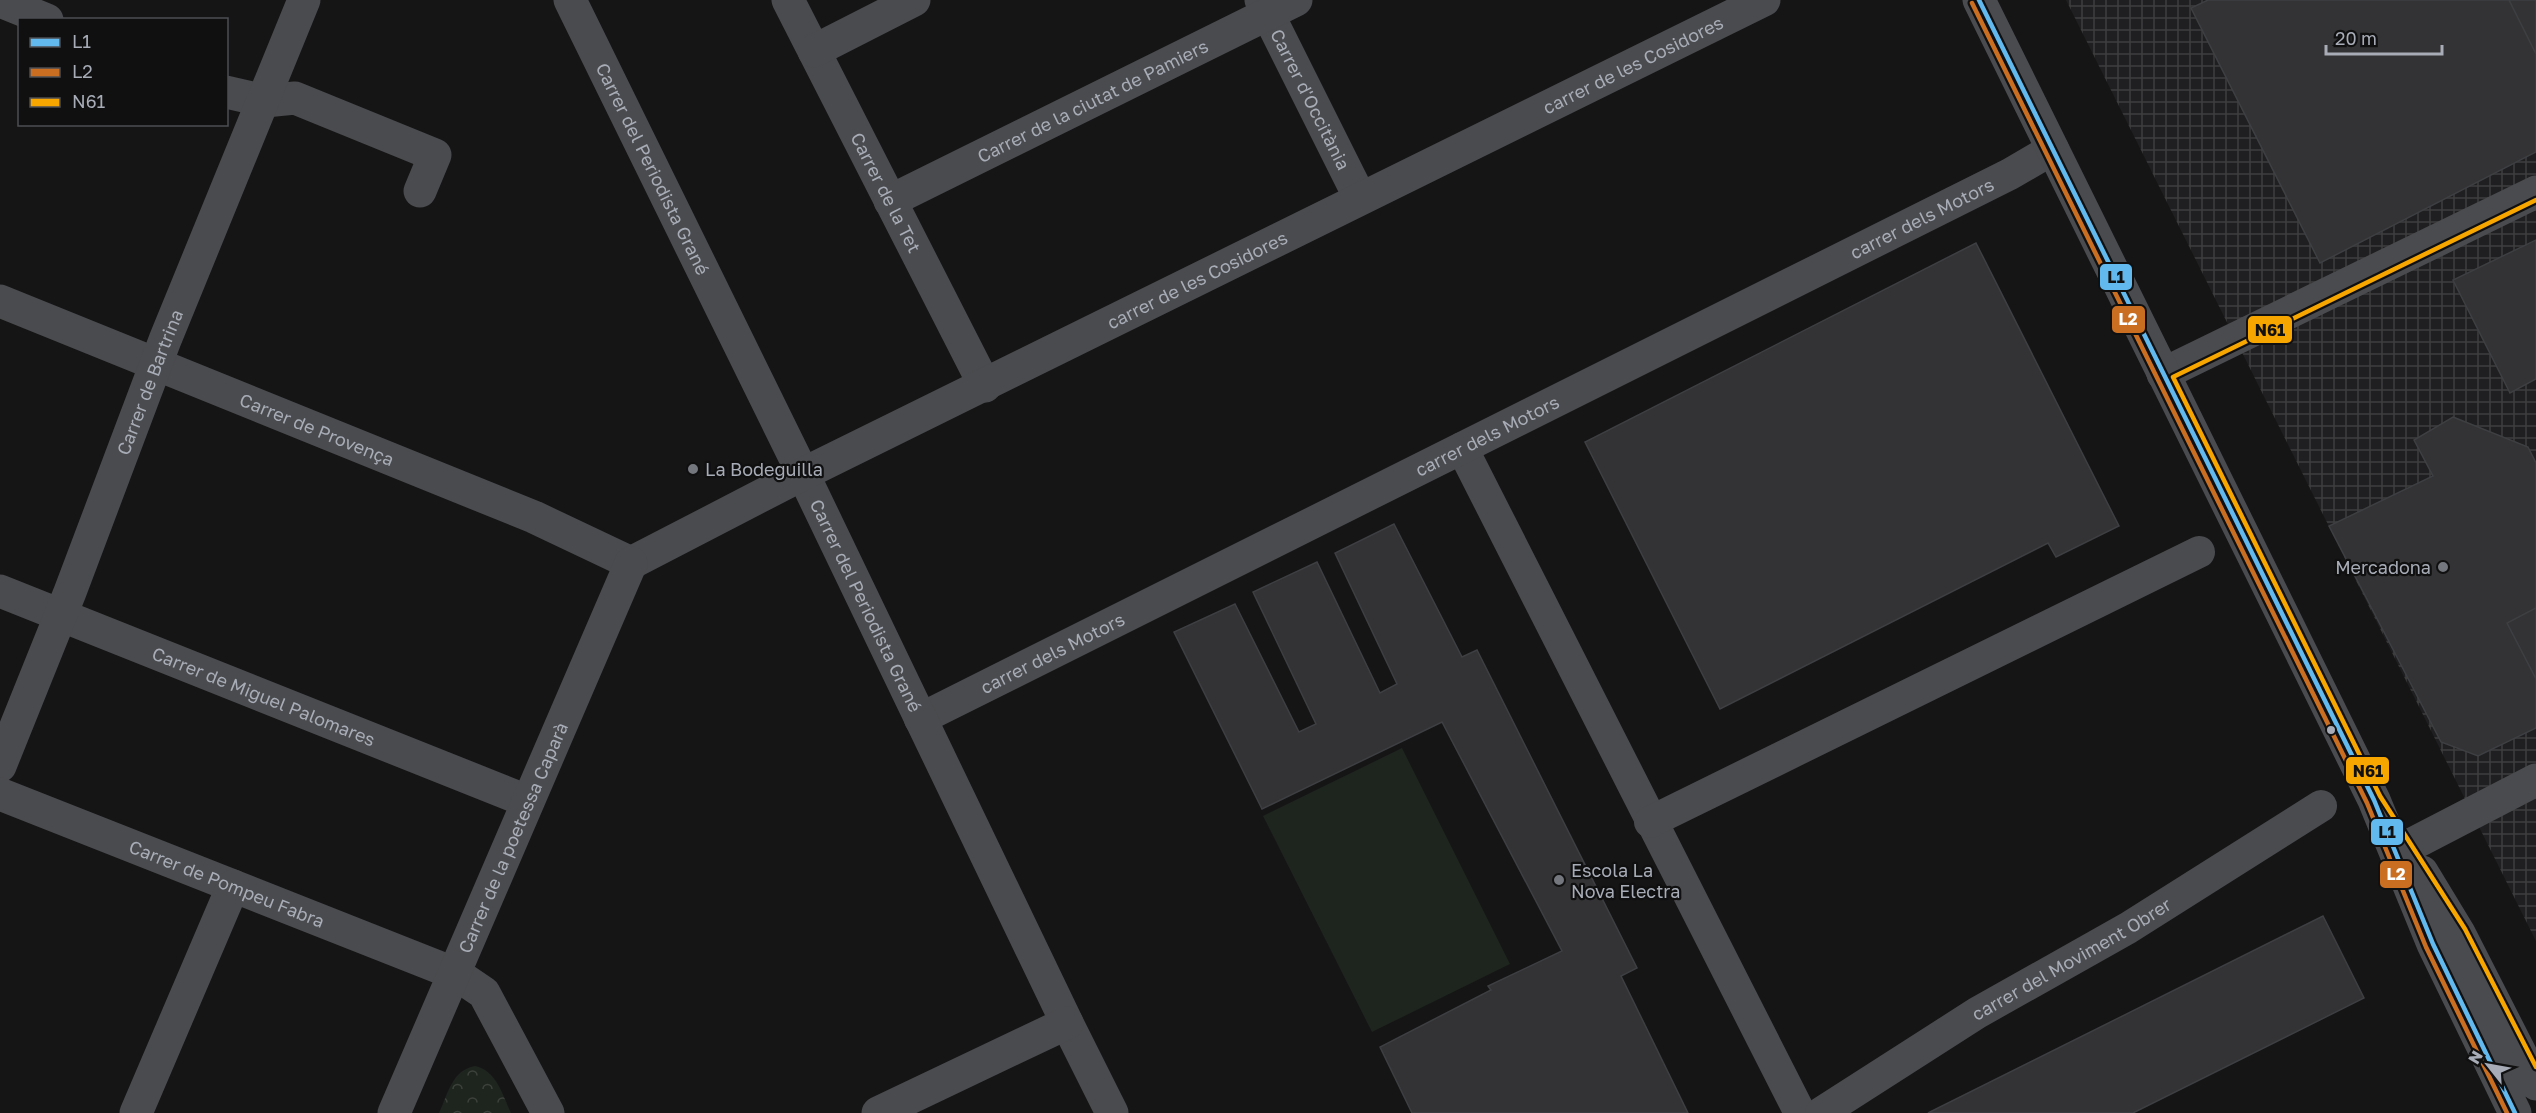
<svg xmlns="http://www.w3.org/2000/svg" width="2536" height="1113" viewBox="0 0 2536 1113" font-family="'Golos Text',sans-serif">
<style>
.industrial{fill:url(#industrial-grid)}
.park{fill:url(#park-crowns)}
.pitch{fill:#1e241e}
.building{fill:#333335;stroke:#3e3f42;stroke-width:1.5}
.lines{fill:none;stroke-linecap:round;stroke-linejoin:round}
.pedestrian{stroke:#4a4b4e;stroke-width:32}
.minor{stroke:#4a4b4e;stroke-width:33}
.tertiary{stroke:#4a4b4e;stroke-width:33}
.bus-1-casing{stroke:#101011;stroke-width:9}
.bus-2-casing{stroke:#101011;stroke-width:9}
.bus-3-casing{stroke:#101011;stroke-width:9}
.bus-1{stroke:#62b9ee;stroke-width:4.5}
.bus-2{stroke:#ca6f21;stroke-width:4.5}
.bus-3{stroke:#f7a600;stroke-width:4.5}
.poi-dot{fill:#74777e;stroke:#101011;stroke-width:2}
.bus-dot{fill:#a7acb6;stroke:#101011;stroke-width:2}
.labels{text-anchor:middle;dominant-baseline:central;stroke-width:4.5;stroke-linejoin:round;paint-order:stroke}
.street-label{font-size:18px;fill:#a7acb6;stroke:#101011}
.poi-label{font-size:18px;fill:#a7acb6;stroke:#101011;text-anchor:start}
.line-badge{stroke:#101011;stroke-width:2}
.badge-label{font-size:16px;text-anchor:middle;font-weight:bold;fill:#fff}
.pale-badge-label{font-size:16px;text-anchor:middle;font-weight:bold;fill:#111}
</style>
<defs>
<pattern id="industrial-grid" width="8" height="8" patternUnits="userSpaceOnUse" patternTransform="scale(1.5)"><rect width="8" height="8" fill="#1f1f21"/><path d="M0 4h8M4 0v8" fill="none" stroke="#3d3d3f"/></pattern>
<pattern id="park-crowns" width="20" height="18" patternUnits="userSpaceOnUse" patternTransform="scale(1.5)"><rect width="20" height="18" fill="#1e241e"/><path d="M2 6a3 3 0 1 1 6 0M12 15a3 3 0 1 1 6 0" fill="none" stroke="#3c413c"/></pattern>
</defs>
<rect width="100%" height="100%" fill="#151516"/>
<path class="industrial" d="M2066 0H2536V941Z"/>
<path class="park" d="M475 1066C497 1071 502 1094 511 1113H439C448 1094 452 1070 475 1066Z"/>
<path class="pitch" d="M1402 748 1510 964 1372 1032 1263 816Z"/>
<path class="building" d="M2208 0H2509L2536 54V152L2320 263 2191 8Z
M2509 0H2536V54Z
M2536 240V379L2510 393 2453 280Z
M1976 243 2119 526 2056 557 2048 543 1720 709 1585 442Z
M2453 417 2528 447 2536 463V608L2507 623 2536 679V728L2478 756 2441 742 2329 526 2433 476 2414 440Z
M1394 524 1462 657 1477 650 1637 968 1621 976 1688 1113H1412L1380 1047 1491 990 1488 986 1562 951 1442 722 1262 809 1174 632 1235 604 1299 732 1316 724 1253 592 1317 562 1380 693 1397 684 1335 553Z
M2536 608V679L2507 623Z
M2323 916 2364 998 2133 1113H1928Z"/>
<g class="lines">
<g class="pedestrian">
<path d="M1462 448 1800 1113"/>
<path id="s1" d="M920 719 2010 174 2053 149"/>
<path d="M1650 822 2199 552"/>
<path id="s2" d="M1821 1113 1977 1013 2128 928 2321 806"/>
</g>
<g class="minor">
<path id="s3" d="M570 0 803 474 1067 1023 1112 1113"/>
<path id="s4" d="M788 0 985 386"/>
<path id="s5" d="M1261 0 1360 198"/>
<path d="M0 1 47 20"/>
<path d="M814 51 914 0"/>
<path d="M226 92 265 101 295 98 435 155 420 191"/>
<path id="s6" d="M890 201 1296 0"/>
<path id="s7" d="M0 301 534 517 631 563"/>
<path d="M2163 374 2536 192"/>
<path id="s8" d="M631 563 803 474 1764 0"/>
<path id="s9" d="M0 591 527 801"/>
<path id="s10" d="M0 766 70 592 165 340 304 0"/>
<path id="s11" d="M0 794 456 974 484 993 548 1113"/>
<path d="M2397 852 2536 780"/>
<path d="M136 1113 233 886"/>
<path id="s12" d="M394 1113 631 563"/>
<path d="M878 1113 1067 1023"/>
</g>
<path class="tertiary" d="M1979 0 2374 800 2433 944 2515 1113
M2422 872 2459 933 2536 1084"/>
<defs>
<path id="bus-1" d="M1979 0 2374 800 2433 944 2515 1113"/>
<path id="bus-2" d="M1972 3 2367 803 2426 947 2507 1113"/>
<path id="bus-3" d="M2536 200 2173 377 2380 796 2465 929 2536 1067"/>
</defs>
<use href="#bus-1" class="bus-1-casing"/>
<use href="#bus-2" class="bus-2-casing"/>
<use href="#bus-3" class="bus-3-casing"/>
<use href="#bus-1" class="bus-1"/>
<use href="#bus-2" class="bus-2"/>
<use href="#bus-3" class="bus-3"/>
</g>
<g class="poi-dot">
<circle cx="693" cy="469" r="6"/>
<circle cx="2443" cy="567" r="6"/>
<circle cx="1559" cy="880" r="6"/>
</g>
<circle class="bus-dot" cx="2331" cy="730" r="5"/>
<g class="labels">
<g class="street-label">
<text stroke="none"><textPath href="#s8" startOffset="1119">carrer de les Cosidores</textPath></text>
<text stroke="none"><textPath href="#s5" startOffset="111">Carrer d'Occitània</textPath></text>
<text stroke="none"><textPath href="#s6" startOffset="226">Carrer de la ciutat de Pamiers</textPath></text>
<text stroke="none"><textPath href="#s3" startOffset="188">Carrer del Periodista Grané</textPath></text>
<text stroke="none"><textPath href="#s4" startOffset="216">Carrer de la Tet</textPath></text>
<text stroke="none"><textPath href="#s1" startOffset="1120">carrer dels Motors</textPath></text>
<text stroke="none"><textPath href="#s8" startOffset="633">carrer de les Cosidores</textPath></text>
<text stroke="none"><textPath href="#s10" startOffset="412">Carrer de Bartrina</textPath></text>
<text stroke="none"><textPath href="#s7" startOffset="342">Carrer de Provença</textPath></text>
<text stroke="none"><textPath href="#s1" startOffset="634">carrer dels Motors</textPath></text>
<text stroke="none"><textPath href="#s3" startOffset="674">Carrer del Periodista Grané</textPath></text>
<text stroke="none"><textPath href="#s1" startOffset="148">carrer dels Motors</textPath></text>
<text stroke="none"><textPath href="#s9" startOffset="284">Carrer de Miguel Palomares</textPath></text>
<text stroke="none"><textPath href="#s12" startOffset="300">Carrer de la poetessa Caparà</textPath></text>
<text stroke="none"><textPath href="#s11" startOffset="244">Carrer de Pompeu Fabra</textPath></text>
<text stroke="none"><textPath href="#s2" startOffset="294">carrer del Moviment Obrer</textPath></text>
</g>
<g class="poi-label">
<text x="705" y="469">La Bodeguilla</text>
<text x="2431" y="567" text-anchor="end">Mercadona</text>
<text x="1571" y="870">Escola La<tspan x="1571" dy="21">Nova Electra</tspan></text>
</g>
</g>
<g class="line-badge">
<rect x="2099" y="263" width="34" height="28" rx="6" fill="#62b9ee"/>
<rect x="2111" y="305" width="35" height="29" rx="6" fill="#ca6f21"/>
<rect x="2247" y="315" width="46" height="29" rx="6" fill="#f7a600"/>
<rect x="2345" y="756" width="45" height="29" rx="6" fill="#f7a600"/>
<rect x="2370" y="818" width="34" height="28" rx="6" fill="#62b9ee"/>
<rect x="2379" y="860" width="34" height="29" rx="6" fill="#ca6f21"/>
</g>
<g class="badge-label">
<text x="2128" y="325">L2</text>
<text x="2396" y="880">L2</text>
</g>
<g class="pale-badge-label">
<text x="2116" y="283">L1</text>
<text x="2270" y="336">N61</text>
<text x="2368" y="777">N61</text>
<text x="2387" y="838">L1</text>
</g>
<rect x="18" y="18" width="210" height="108" fill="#101011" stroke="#4c4e53" stroke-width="1.5"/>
<rect x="30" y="38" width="30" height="9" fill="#62b9ee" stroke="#4c4e53" stroke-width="1.5"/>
<text x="72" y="48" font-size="18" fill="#a7acb6">L1</text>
<rect x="30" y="68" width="30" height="9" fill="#ca6f21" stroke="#4c4e53" stroke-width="1.5"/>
<text x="72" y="78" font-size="18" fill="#a7acb6">L2</text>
<rect x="30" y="98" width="30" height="9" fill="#f7a600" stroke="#4c4e53" stroke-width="1.5"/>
<text x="72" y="108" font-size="18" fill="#a7acb6">N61</text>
<g transform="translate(2488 1065) rotate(301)" stroke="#101011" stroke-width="4.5" paint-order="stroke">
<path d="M0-4.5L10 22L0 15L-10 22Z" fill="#a7acb6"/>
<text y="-9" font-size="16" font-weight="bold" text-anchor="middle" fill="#a7acb6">N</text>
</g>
<path d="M2326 45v9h116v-9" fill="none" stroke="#a7acb6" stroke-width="3"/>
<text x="2335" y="45" font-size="18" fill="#a7acb6" stroke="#101011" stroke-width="4.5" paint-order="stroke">20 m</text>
</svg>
